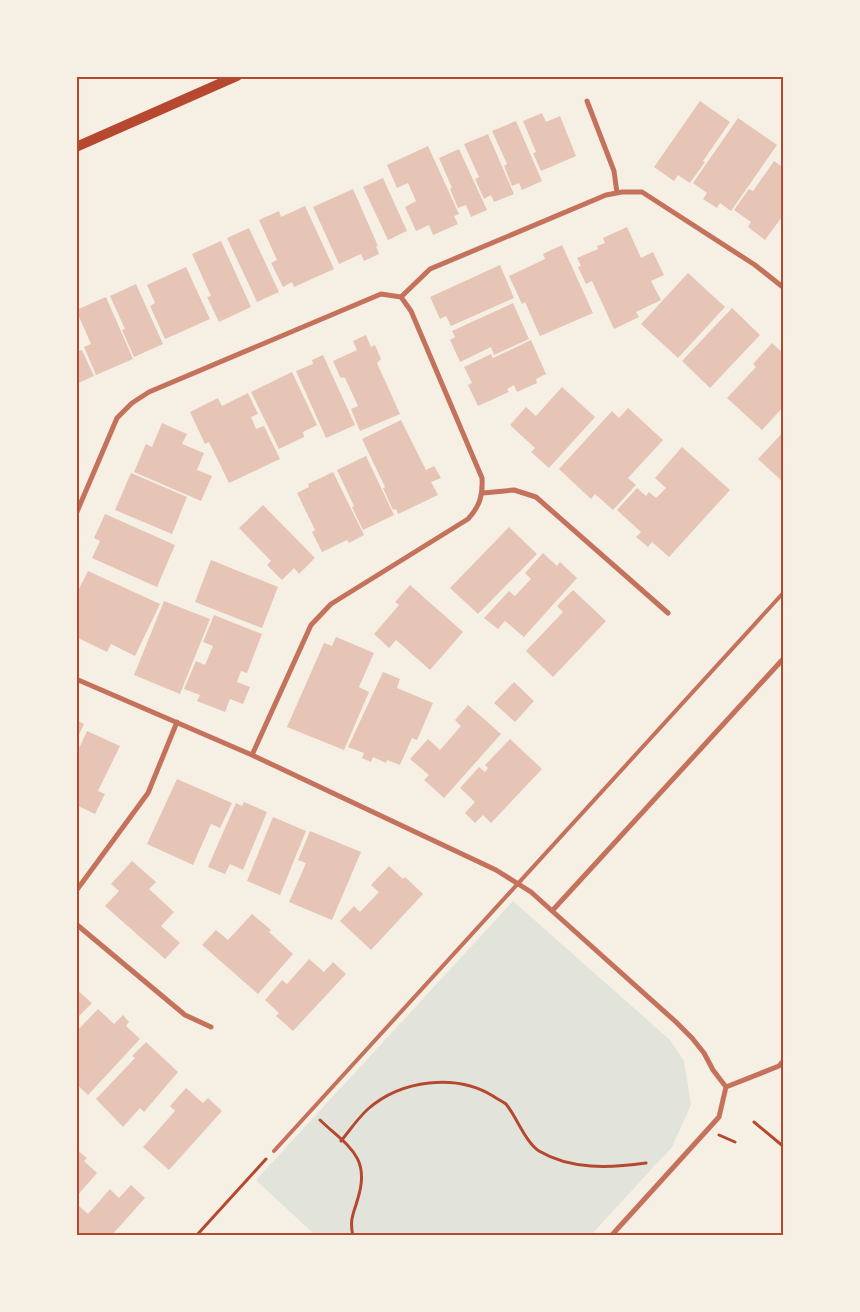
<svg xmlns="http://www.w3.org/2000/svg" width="860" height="1312" viewBox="0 0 860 1312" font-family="Karla,sans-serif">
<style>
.green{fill:#e2e4dc}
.building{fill:#e6c5b7}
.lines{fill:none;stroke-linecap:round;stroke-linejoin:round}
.path{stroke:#b5482f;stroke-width:3}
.service{stroke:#c5725c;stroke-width:4}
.minor{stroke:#c5725c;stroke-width:5}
.secondary{stroke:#b5482f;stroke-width:10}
.neatline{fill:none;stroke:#b5482f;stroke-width:2}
</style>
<rect width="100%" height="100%" fill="#f6efe4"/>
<path class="green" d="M513 901 670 1040 684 1061 691 1105 672 1147 590 1236H316L256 1180Z"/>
<path class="building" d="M700 101 730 122 703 161 705 162 690 183 678 175 674 181 654 167Z
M542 113 546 122 560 116 576 156 541 171 533 153 536 152 523 121Z
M738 118 777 145 731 211 720 203 717 208 703 199 707 193 693 183Z
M516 121 542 181 522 190 519 183 512 186 504 166 507 164 492 131Z
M488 134 514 194 494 202 491 195 484 199 475 179 479 177 464 144Z
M428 146 459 214 454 216 458 224 433 235 429 225 416 231 405 207 416 201 408 183 397 188 387 165Z
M459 149 487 210 471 217 466 205 458 208 450 189 452 188 439 158Z
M774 161 784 168V214L765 240 748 227 751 222 734 210 749 189 753 191Z
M383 178 407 231 388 240 363 187Z
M353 189 378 246H376L379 254 364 261 361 254 339 264 313 207Z
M305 206 334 269 294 287 292 282 283 287 271 263 277 260 259 220 279 211 281 217Z
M627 227 641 258 653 252 664 275 651 281 661 300 636 312 639 317 614 329 592 281 586 284 578 267 581 266 577 258 598 249 597 246 605 243 603 238Z
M249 228 279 292 257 302 227 238Z
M221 241 251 307 219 322 207 297 211 296 192 254Z
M562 245 593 313 540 336 525 302 522 304 509 276 545 259 543 254Z
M500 265 514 298 451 326 446 316 440 319 430 297Z
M186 267 210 319 165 339 150 306 155 303 147 285Z
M688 273 725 307 678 358 641 324Z
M136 284 163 344 134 357 122 330 125 329 110 296Z
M106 297 133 359 96 375 84 347 91 344 76 310Z
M513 303 529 339 494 355 491 347 460 362 450 340 455 337 452 331Z
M732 308 760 335 710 388 682 361Z
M366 335 371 347 375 345 381 359 377 363 400 414 360 431 351 409 358 406 345 378 340 377 333 361 357 350 353 341Z
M531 340 546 374 536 379 537 383 517 392 514 385 507 389 509 392 478 406 468 385 472 383 464 367 491 354 493 358Z
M772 343 784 354V406L762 430 727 398 756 367 753 364Z
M82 350 94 376 76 384V352Z
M323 355 355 425 326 438 296 371 313 364 312 360Z
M292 372 317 425 303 432 304 437 279 449 251 392Z
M562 387 595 417 549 468 531 452 535 448 510 425 526 407 536 416Z
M248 393 258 414 251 417 256 429 264 426 280 459 229 483 209 442 205 444 190 412 218 398 222 406Z
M628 408 663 440 628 478 636 485 613 510 595 494 591 499 559 469 612 411 619 418Z
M401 420 426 470 434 466 441 478 431 482 438 495 398 514 396 509 393 510 383 488 385 487 362 439Z
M162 423 187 434 182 444 204 453 197 470 212 476 201 501 134 472 146 444 152 447Z
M784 431V483L758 459Z
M682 447 730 490 669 557 652 542 648 547 636 537 641 532 617 510 637 488 646 496 649 492 656 498 666 488 655 478Z
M366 456 394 515 363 530 352 507 354 506 337 470Z
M333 472 364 535 349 543 347 540 322 552 312 532 315 530 297 493 309 487 308 484Z
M131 473 187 497 172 534 115 510Z
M263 505 315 558 299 574 294 568 282 580 267 565 271 561 239 528Z
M105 514 175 545 157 587 92 558 100 541 94 538Z
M509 527 537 554 478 614 450 588Z
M543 553 557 566 560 562 577 578 524 637 505 621 498 629 484 618 509 591 515 596 531 579 525 573Z
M211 560 278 587 262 628 195 602Z
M88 571 160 604 135 656 111 644 107 652 76 637V595Z
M410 585 463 632 430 670 396 640 389 648 374 634 399 605 395 602Z
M573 590 606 621 553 677 526 651 563 612 557 606Z
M164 601 210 619 180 694 134 675Z
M214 615 262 634 247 673 241 671 237 682 250 687 243 704 230 699 225 712 197 701 200 695 184 689 196 661 205 665 213 646 203 642Z
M336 637 374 653 359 687 369 692 344 750 287 727 324 643 332 646Z
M383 672 400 679 397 688 433 703 417 740 412 738 400 765 387 760 386 763 373 757 371 762 362 758 364 753 348 747Z
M514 682 534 701 515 722 494 703Z
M468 705 501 734 444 798 424 780 429 775 410 759 428 739 440 750 461 726 455 720Z
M76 720 84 724 76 741Z
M87 731 120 746 98 791 105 794 95 814 76 805V770L79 763 76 762V755Z
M510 739 542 769 491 823 483 815 475 823 465 813 475 802 460 788 479 767 485 772 488 768 485 765Z
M177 779 232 803 220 828 211 824 193 865 147 844Z
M244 802 267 812 243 870 230 864 225 874 208 867 236 803 242 806Z
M273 817 306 831 280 895 247 881Z
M310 831 361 852 332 920 289 902 306 863 298 860Z
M132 861 156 882 149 889 174 912 161 926 180 943 165 959 105 906 119 891 111 884Z
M389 866 403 879 405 877 423 894 371 950 340 921 354 906 360 912 379 892 371 885Z
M252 914 271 930 269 932 293 954 258 994 202 945 216 930 228 940Z
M309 959 324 972 333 962 346 974 293 1031 276 1016 279 1013 265 1000 282 980 287 984Z
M76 989 92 1003 76 1019Z
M98 1009 114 1024 123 1015 129 1022 126 1026 140 1039 88 1095 76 1084V1032Z
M146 1042 178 1072 144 1112 140 1108 123 1127 96 1099 135 1058 132 1056Z
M186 1088 203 1103 208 1098 222 1111 169 1170 143 1147 175 1111 170 1106Z
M76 1149 87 1158 84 1161 97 1173 76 1197Z
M131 1185 145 1198 111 1236 76 1235V1210L79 1206 88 1214 110 1189 119 1198Z"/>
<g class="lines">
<path class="path" d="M320 1120C347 1146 371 1156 358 1198 354 1213 349 1219 353 1236
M754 1122 784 1147
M719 1135 735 1142
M341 1141C350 1130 358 1118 368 1109 401 1080 456 1073 493 1096 497 1099 502 1101 506 1104 516 1116 526 1143 539 1151 571 1170 610 1168 646 1163
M196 1236 266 1159"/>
<path class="service" d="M274 1151 784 592"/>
<path class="minor" d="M587 101 614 171 617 193
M401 297 430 269 606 195 622 192H642L755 265 784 288
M483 493 514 490 536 497 668 613
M76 514 117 418 132 403 149 392 381 294 401 297 411 311 482 478C483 495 480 506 468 519L331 604 311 625 252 755
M76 679 252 755 496 870 531 892 676 1022 692 1038 704 1053 713 1070 726 1087 719 1117 611 1236
M76 891 148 793 177 722
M552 911 784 658
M76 924 185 1015 211 1027
M726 1087 779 1066 784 1060"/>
<path class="secondary" d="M76 147 237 76"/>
</g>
<rect width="860" height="1312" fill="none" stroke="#f6efe4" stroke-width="155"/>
<rect x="78" y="78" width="704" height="1156" class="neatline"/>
</svg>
